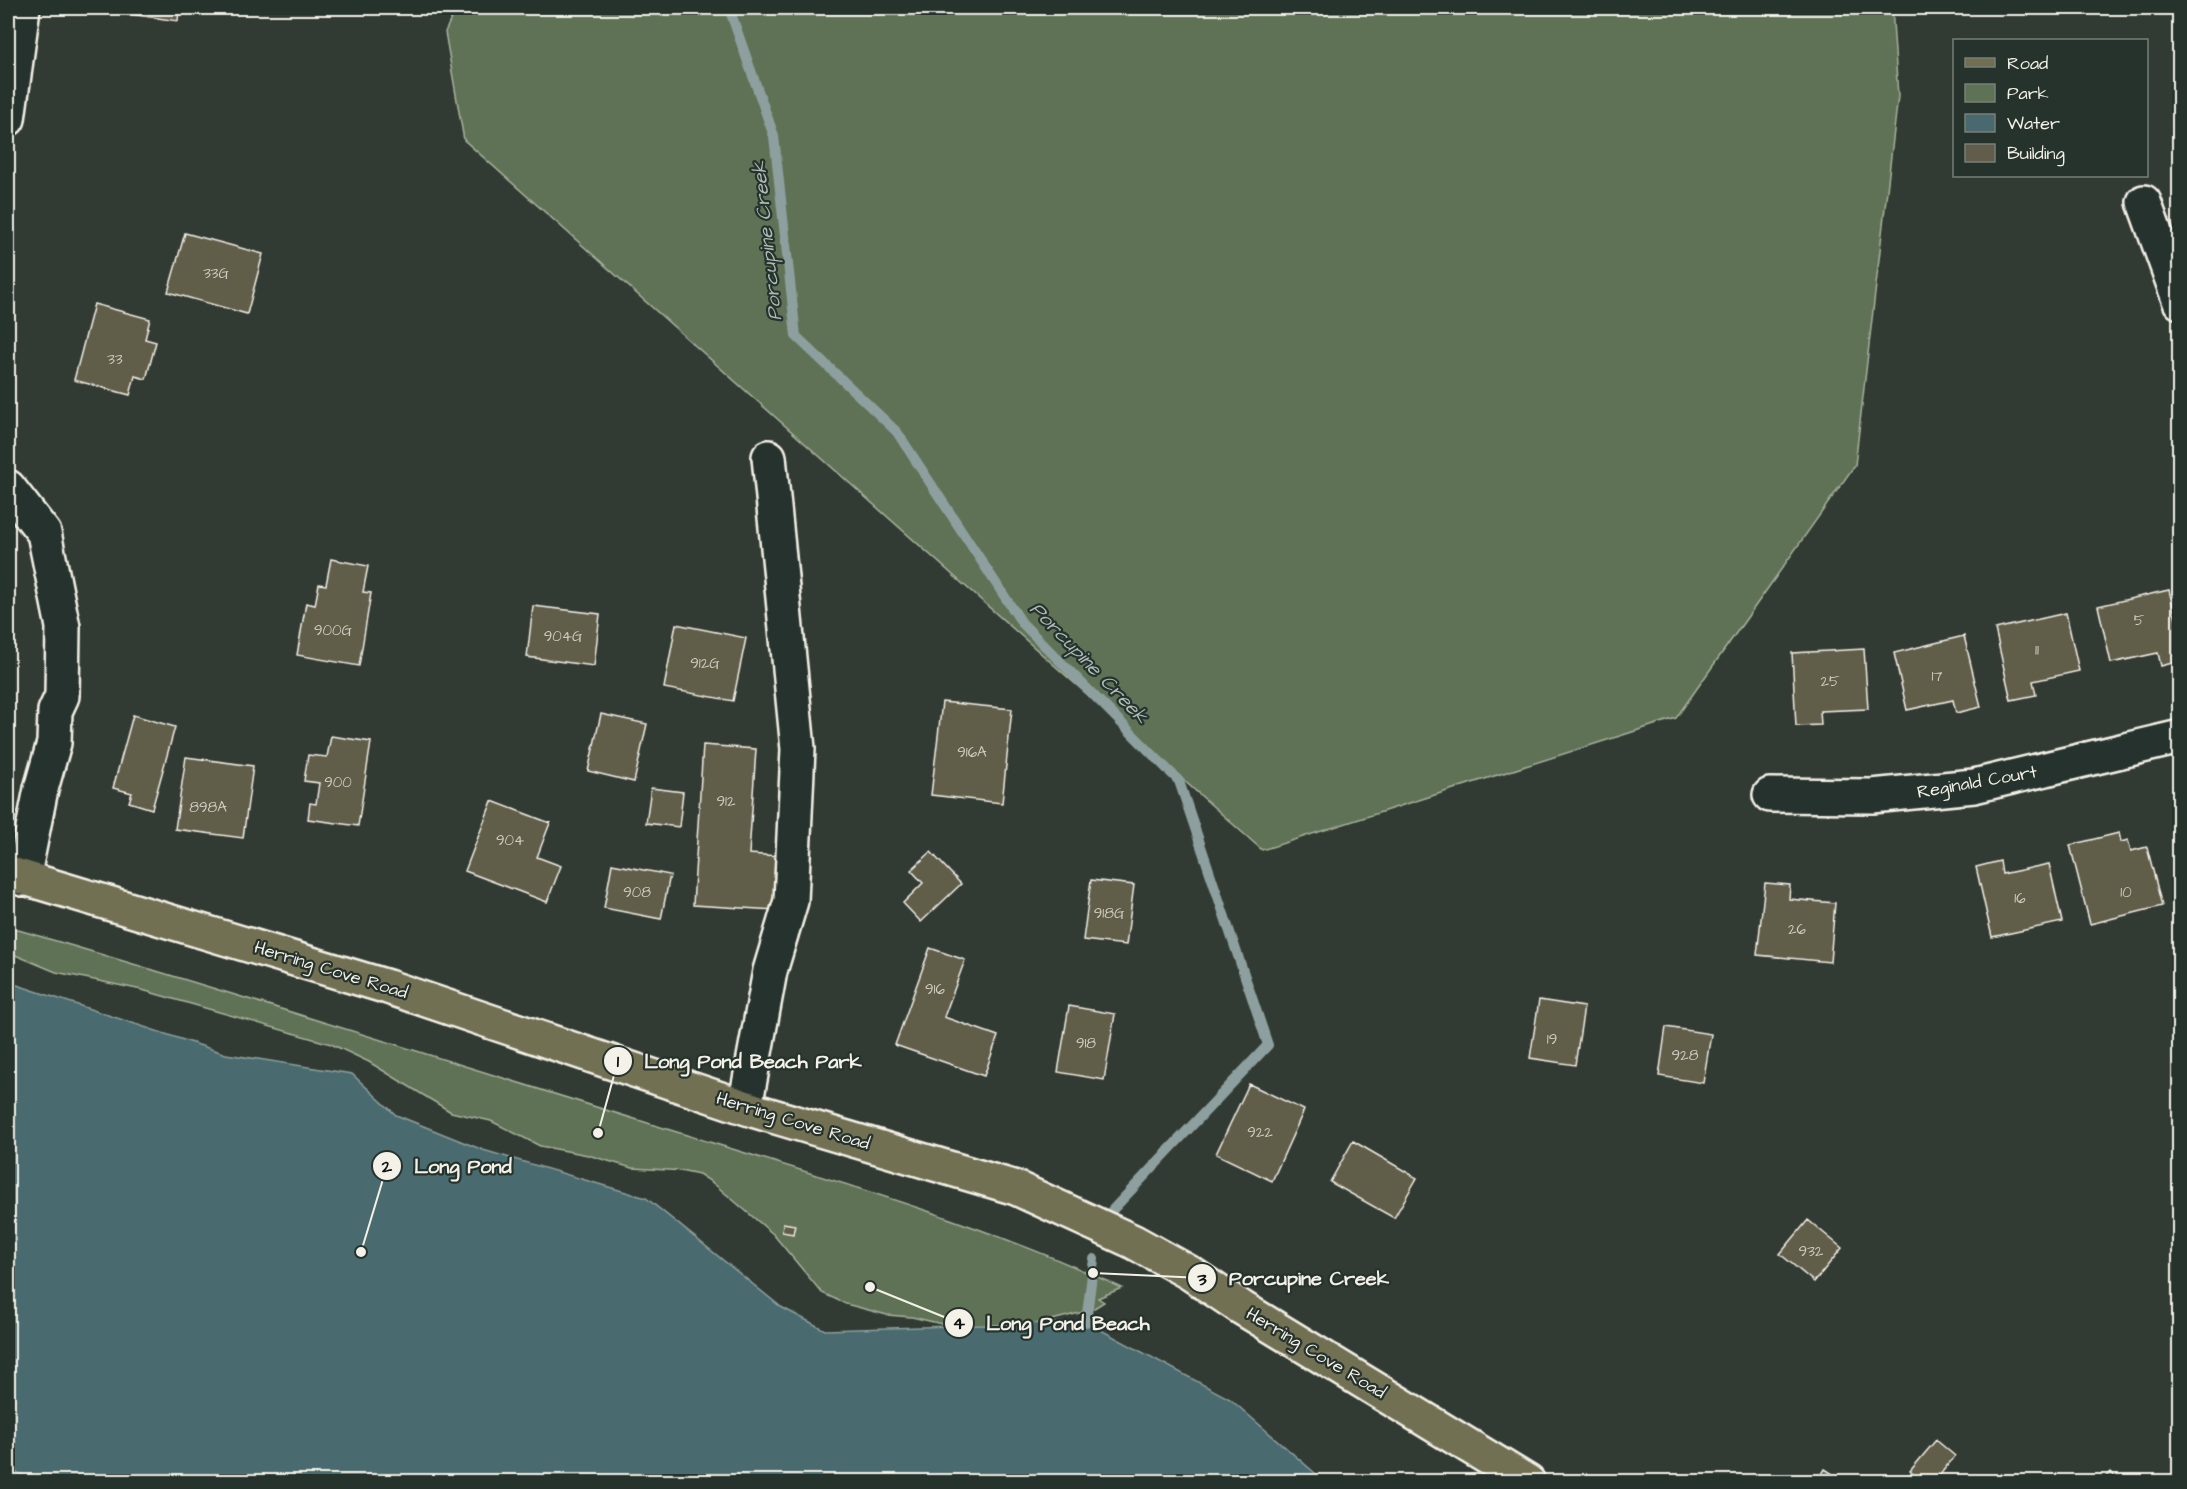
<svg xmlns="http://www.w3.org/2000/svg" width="2187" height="1489" viewBox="0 0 2187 1489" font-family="'Architects Daughter',sans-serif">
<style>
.green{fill:#5e7255;stroke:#a9b29e;stroke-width:1.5}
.water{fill:#486a6e;stroke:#8da09f;stroke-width:1.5}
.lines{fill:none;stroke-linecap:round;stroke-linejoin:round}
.stream{stroke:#8da09f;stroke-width:10}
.building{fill:#615d4a;stroke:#f4f1e8;stroke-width:1.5}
.minor-casing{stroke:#f4f1e8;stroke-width:38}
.major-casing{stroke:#f4f1e8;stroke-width:38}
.minor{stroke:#26332d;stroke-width:33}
.major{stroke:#716f52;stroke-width:33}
.labels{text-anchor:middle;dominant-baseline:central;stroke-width:4.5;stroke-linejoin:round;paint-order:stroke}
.number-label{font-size:15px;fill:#cfccc0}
.street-label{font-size:18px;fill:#f4f1e8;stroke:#26332d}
.water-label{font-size:20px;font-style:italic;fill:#afbbb7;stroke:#26332d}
.leader{fill:none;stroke:#f4f1e8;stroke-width:2}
.callout-dot{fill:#f4f1e8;stroke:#26332d;stroke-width:2}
.mark-label{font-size:18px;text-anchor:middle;font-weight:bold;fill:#111}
.callout-label{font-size:20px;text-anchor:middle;font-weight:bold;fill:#f4f1e8;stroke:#26332d;stroke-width:4.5;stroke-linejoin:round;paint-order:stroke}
</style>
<rect width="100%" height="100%" fill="#323b33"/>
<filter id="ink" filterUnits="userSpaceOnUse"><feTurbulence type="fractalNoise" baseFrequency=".0167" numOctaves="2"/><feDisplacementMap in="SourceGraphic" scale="12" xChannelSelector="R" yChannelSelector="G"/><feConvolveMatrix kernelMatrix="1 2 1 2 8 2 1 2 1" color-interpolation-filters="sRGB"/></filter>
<g filter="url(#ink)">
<path class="green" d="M456 8H1892L1898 96 1855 465 1676 718 1262 850 464 140 445 32Z
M8 927C219 988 428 1055 638 1120 801 1171 967 1216 1122 1288L1098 1298 1104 1302 1091 1310 1017 1329 972 1331 912 1317 887 1315 846 1304 822 1293 773 1234 713 1183 699 1174 685 1171 632 1168 588 1155 540 1146 491 1121 451 1112 369 1062 331 1044 142 990 56 972 8 952Z"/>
<path class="water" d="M8 982 226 1054 352 1074 396 1115 483 1150 646 1198 781 1307 825 1330 1086 1322 1230 1399 1324 1481H38L8 1469Z"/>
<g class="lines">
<path class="stream" d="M729 8 774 136 796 336 897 432 1022 623 1179 781 1268 1045 1102 1221
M1086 1322 1094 1259"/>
</g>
<path class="building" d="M109 8H179L178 21 109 11Z
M185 233 263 254 247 314 168 292Z
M94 304 150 319 145 339 156 342 146 379 135 376 130 395 74 380Z
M331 559 368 566 363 592 371 593 359 666 297 655 306 603 315 605 319 584 326 585Z
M2169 590 2180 635V661L2161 666 2158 653 2111 663 2098 606Z
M533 606 600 614 594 666 527 657Z
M2066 613 2079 671 2033 681 2036 695 2011 700 1995 629Z
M676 624 746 638 733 701 664 688Z
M1964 636 1981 707 1956 713 1953 700 1907 710 1894 653Z
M1864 649 1868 709 1820 711 1821 725 1796 726 1792 653Z
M942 702 1012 709 1002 803 931 795Z
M601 714 647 724 634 782 588 771Z
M133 715 175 727 152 809 129 802 132 793 113 788Z
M331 736 371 742 358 826 308 819 310 803 316 804 319 783 304 781 308 755 327 757Z
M703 745 756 749 749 854 780 856 777 910 693 905Z
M186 757 253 766 243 838 175 829Z
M651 788 683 792 679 827 646 823Z
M492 801 550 823 537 857 561 866 547 902 465 871Z
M2119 833 2121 842 2128 840 2131 851 2147 847 2162 906 2090 924 2070 845Z
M931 852 961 884 921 922 903 903 923 883 911 870Z
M2000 861 2002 874 2049 864 2062 922 1992 937 1976 867Z
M612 864 670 875 661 919 604 908Z
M1091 880 1134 885 1126 945 1083 940Z
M1765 883 1790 885 1789 899 1835 903 1830 962 1757 955Z
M930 948 965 960 944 1017 998 1036 984 1076 895 1045Z
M1539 1000 1584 1007 1575 1065 1530 1058Z
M1069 1006 1115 1014 1104 1080 1058 1072Z
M1666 1027 1711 1034 1703 1083 1659 1076Z
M1249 1084 1304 1110 1272 1181 1216 1154Z
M1353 1141 1417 1178 1394 1218 1330 1182Z
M1808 1220 1842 1248 1814 1282 1780 1254Z
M783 1223 795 1225 793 1234 782 1232Z
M1936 1440 1955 1456 1934 1482H1922L1910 1471Z
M1825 1469 1845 1482H1817Z
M2111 1472 2120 1482H2101Z"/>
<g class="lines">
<defs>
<path id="minor" d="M8 119 23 8
M2144 202 2180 302
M8 487 44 533 63 627 62 696 55 711 54 743 41 789 23 879
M1770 795 1872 796 1974 786 2180 737
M745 1107 770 971 791 901 798 749 769 457"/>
<path id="major" d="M8 873 388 987 756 1111 1016 1188 1134 1242 1190 1273 1242 1308 1528 1482"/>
</defs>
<use href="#minor" class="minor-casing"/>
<use href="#major" class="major-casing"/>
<use href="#minor" class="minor"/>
<use href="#major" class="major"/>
</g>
</g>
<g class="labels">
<g class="number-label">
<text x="216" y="273">33G</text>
<text x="115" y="359">33</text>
<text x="2139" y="620">5</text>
<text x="333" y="630">900G</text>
<text x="563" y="636">904G</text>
<text x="2037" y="650">11</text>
<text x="705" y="663">912G</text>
<text x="1937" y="676">17</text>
<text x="1830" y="681">25</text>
<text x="972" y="752">916A</text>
<text x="338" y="782">900</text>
<text x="726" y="801">912</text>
<text x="208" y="807">898A</text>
<text x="510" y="840">904</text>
<text x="637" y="892">908</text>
<text x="2126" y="892">10</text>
<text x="2020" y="898">16</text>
<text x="1109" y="913">918G</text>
<text x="1797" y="929">26</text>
<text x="935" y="989">916</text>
<text x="1552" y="1039">19</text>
<text x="1086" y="1043">918</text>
<text x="1685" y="1055">928</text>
<text x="1260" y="1132">922</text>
<text x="1811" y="1251">932</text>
</g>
<g class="street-label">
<text transform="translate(1977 782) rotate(-10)">Reginald Court</text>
<text transform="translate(331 970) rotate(17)">Herring Cove Road</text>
<text transform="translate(793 1121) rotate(17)">Herring Cove Road</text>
<text transform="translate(1316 1353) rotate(31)">Herring Cove Road</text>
</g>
<g class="water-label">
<text transform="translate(767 241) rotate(-96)">Porcupine Creek</text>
<text transform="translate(1089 663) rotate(46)">Porcupine Creek</text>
</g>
</g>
<path class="leader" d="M598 1133L618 1061M361 1252L387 1166M1093 1273L1202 1278M870 1287L959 1323"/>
<g class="callout-dot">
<circle cx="598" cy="1133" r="6"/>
<circle cx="361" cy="1252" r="6"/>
<circle cx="1093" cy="1273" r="6"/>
<circle cx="870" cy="1287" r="6"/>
<circle cx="618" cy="1061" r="15"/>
<circle cx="387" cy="1166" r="15"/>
<circle cx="1202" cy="1278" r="15"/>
<circle cx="959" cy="1323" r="15"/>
</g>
<g class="mark-label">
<text x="618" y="1067">1</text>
<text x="387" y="1172">2</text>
<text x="1202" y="1285">3</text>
<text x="959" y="1329">4</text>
</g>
<g class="callout-label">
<text x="753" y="1068">Long Pond Beach Park</text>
<text x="463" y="1173">Long Pond</text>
<text x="1309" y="1285">Porcupine Creek</text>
<text x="1068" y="1330">Long Pond Beach</text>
</g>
<rect width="2187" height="1489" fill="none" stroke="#26332d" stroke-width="30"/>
<rect x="15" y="15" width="2157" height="1459" fill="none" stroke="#f4f1e8" stroke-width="2" filter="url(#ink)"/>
<rect x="1953" y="39" width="195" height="138" fill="#26332d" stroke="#787f78" stroke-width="1.5"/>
<rect x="1965" y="58" width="30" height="9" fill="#716f52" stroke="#787f78" stroke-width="1.5"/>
<text x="2007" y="69" font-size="18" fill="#f4f1e8">Road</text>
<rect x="1965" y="84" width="30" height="18" fill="#5e7255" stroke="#787f78" stroke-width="1.5"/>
<text x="2007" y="99" font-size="18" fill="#f4f1e8">Park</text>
<rect x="1965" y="114" width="30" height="18" fill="#486a6e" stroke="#787f78" stroke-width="1.5"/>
<text x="2007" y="129" font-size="18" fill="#f4f1e8">Water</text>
<rect x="1965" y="144" width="30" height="18" fill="#615d4a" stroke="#787f78" stroke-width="1.5"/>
<text x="2007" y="159" font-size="18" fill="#f4f1e8">Building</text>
</svg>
